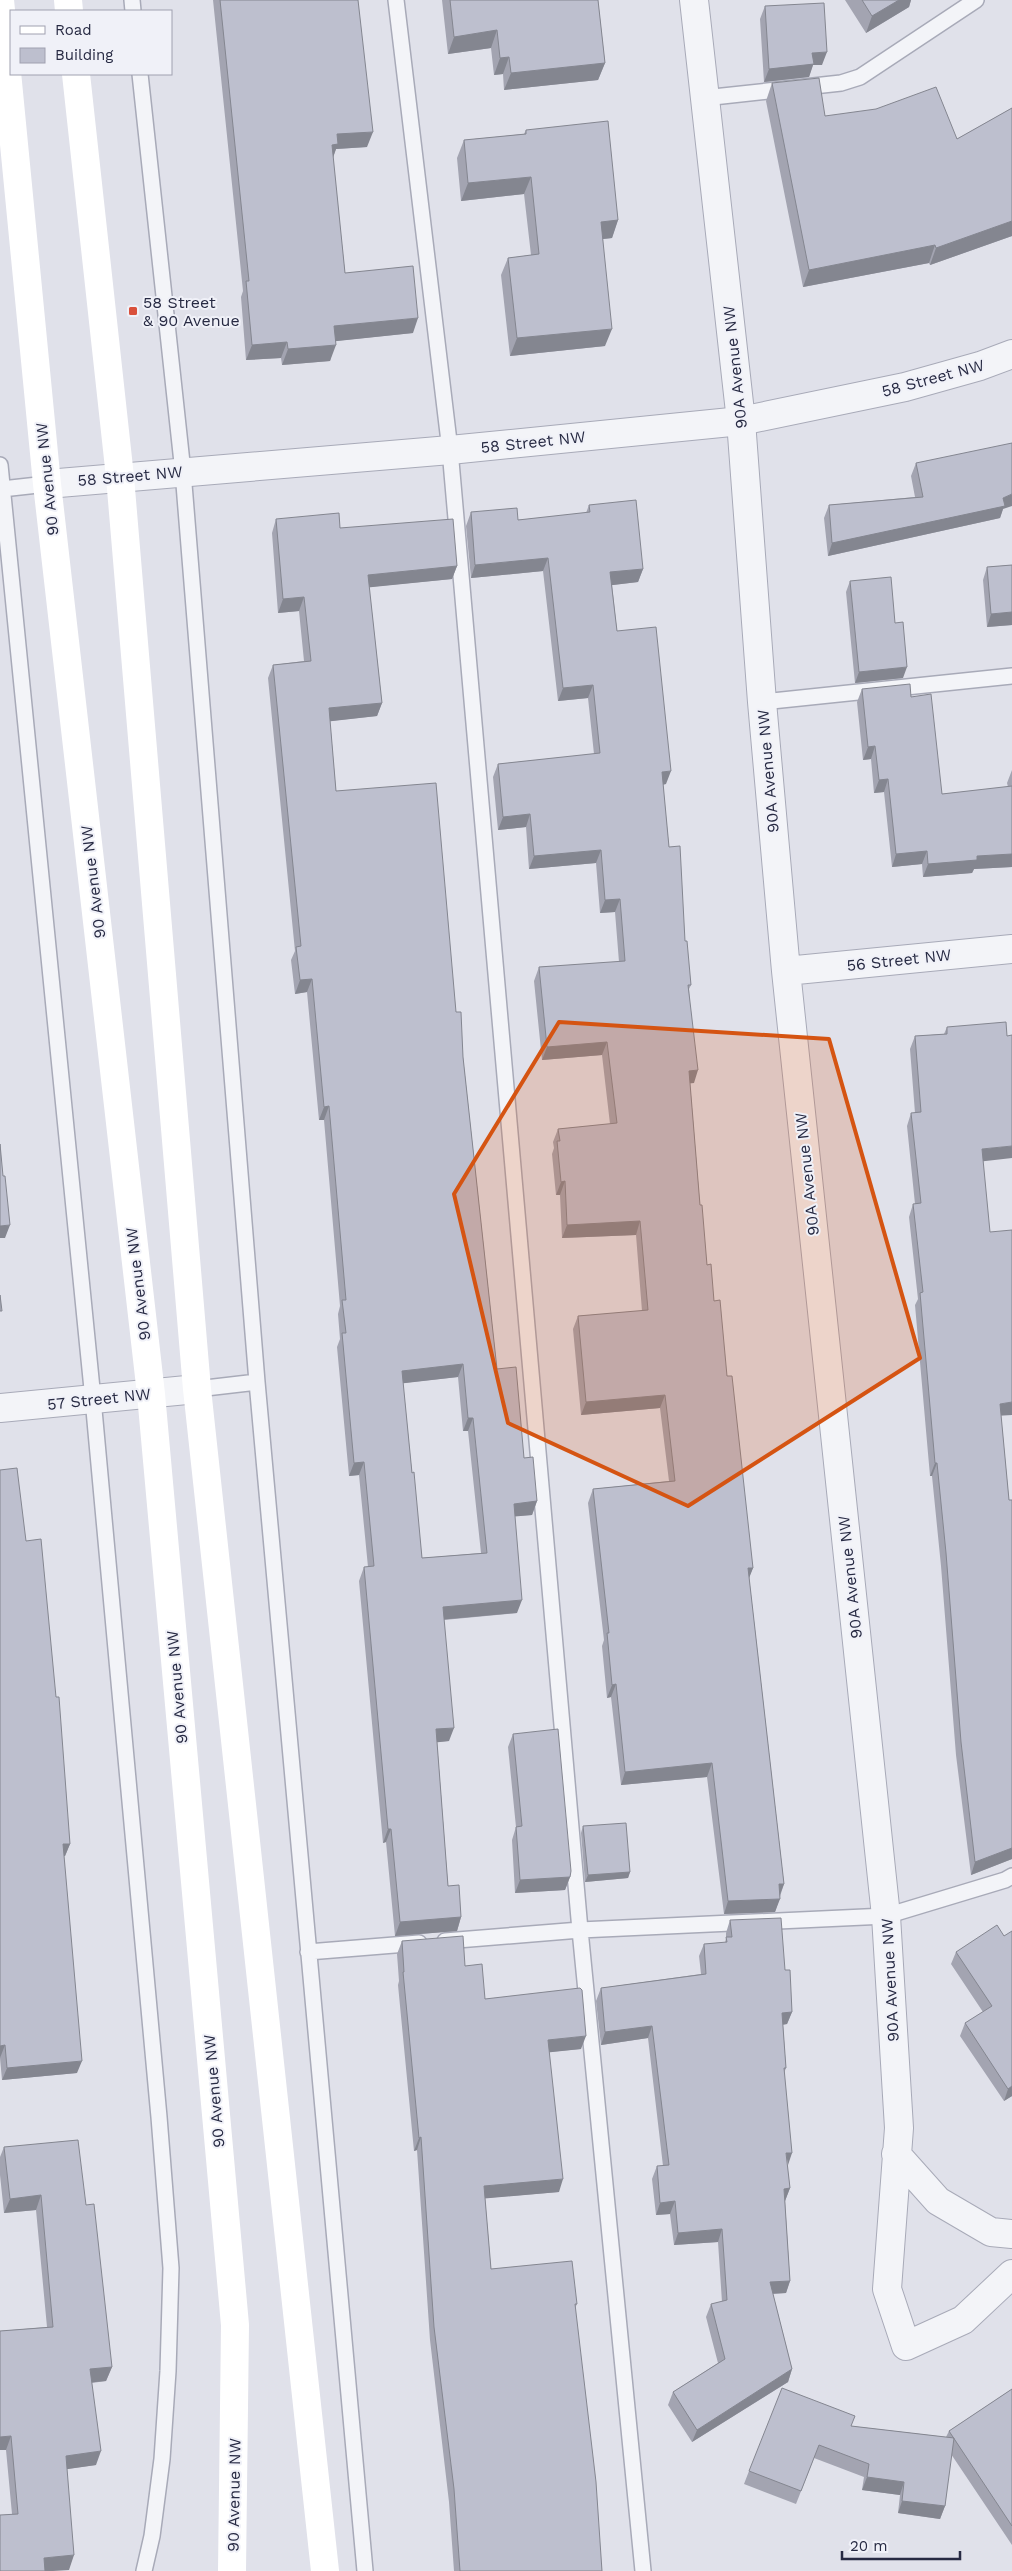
<svg xmlns="http://www.w3.org/2000/svg" width="1012" height="2571" viewBox="0 0 1012 2571" font-family="'Work Sans',sans-serif">
<style>
.lines{fill:none;stroke-linecap:round;stroke-linejoin:round}
.service-casing{stroke:#a8aab8;stroke-width:18}
.minor-casing{stroke:#a8aab8;stroke-width:30}
.tertiary-casing{stroke:#a8aab8;stroke-width:30}
.service{stroke:#f3f4f8;stroke-width:15}
.minor{stroke:#f3f4f8;stroke-width:28}
.tertiary{stroke:#f3f4f8;stroke-width:28}
.secondary{stroke:#fff;stroke-width:28}
.wall{fill:#a3a4b1;fill-rule:evenodd}
.shaded-wall{fill:#848690}
.building{fill:#bdbfce;stroke:#848690;fill-rule:evenodd}
.marked{fill:#d55412;fill-opacity:0.2;stroke:#d55412;stroke-width:4;stroke-linejoin:round}
.poi-dot{fill:#d9503b;stroke:#f0f1f8;stroke-width:2}
.labels{text-anchor:middle;dominant-baseline:central;stroke-width:4;stroke-linejoin:round;paint-order:stroke}
.poi-label{font-size:16px;fill:#272a43;stroke:#f0f1f8;text-anchor:start}
.street-label{font-size:16px;fill:#272a43;stroke:#f0f1f8}
</style>
<rect width="100%" height="100%" fill="#e0e1ea"/>
<g class="lines">
<defs>
<path id="service" d="M132 0 133 11
M396 0 450 450 580 1930 643 2571
M140 74 183 472 257 1382 365 2571
M704 98 841 83 860 77 976 0
M0 465 93 1399 159 2117 171 2268 168 2371 162 2459 152 2536 144 2571
M2 489 47 484
M762 702 1012 676
M197 1389 257 1382
M445 1941 580 1930 886 1916 1005 1880 1012 1876
M308 1952 419 1943"/>
<path id="minor" d="M694 0 741 421 762 702 786 971 886 1916 899 2128 887 2289 906 2346 963 2320 1012 2274
M786 971 1012 949
M896 2154 938 2201 991 2232 1012 2234"/>
<path id="tertiary" d="M47 484 450 450 741 421 905 387 980 366 1012 354
M0 1408 197 1389"/>
</defs>
<use href="#service" class="service-casing"/>
<use href="#minor" class="minor-casing"/>
<use href="#tertiary" class="tertiary-casing"/>
<use href="#service" class="service"/>
<use href="#minor" class="minor"/>
<use href="#tertiary" class="tertiary"/>
<path class="secondary" d="M0 0 47 484 151 1394 235 2325 232 2571
M68 0 69 11
M76 74 120 477 197 1389 325 2571"/>
</g>
<path class="wall" d="M213 0H358L367 147 336 149 333 158 345 273 413 333 335 341 330 361 282 365 281 358 246 360 241 297 243 291Z
M442 0H598L605 63 598 80 504 90 503 74 494 75 491 48 448 54Z
M845 0H911L909 7 866 33Z
M765 6 822 65H813L809 77 764 82 760 19Z
M772 83 825 116 957 139 1012 108V236L930 265 929 263 803 287 766 101Z
M526 130 618 220 612 238 603 239 605 346 510 356 501 275 508 258 531 255 524 194 461 201 457 158 464 140 524 134Z
M916 463 1003 509 1000 518 828 556 824 518 829 505 915 497 911 476Z
M589 505 643 569 638 582 612 585 617 631 666 784 663 785 669 847 685 941 691 985 689 989 694 1083H690L700 1205 707 1265 714 1301 727 1376 753 1568 749 1577 784 1884 775 1912 724 1914 707 1777 621 1785 611 1697 607 1698 602 1646 604 1640 588 1503 593 1489 669 1481 660 1408 581 1415 573 1329 578 1316 642 1311 636 1235 562 1238 560 1195H556L552 1154 554 1148 553 1142 558 1129 610 1124 602 1055 542 1060 534 981 539 967 619 962 615 912 600 913 596 863 529 869 526 827 498 830 493 777 498 764 594 754 588 698 558 701 543 571 471 578 466 526 471 512 518 520 586 513Z
M276 519 340 528 457 566 452 579 369 587 382 703 377 716 330 721 336 791 456 1012 463 1057 497 1369 524 1458 537 1501 532 1515 515 1516 517 1613 444 1620 449 1741 437 1742 448 1886 461 1917 457 1931 395 1936 386 1842 383 1843 359 1581 364 1567H368L359 1475 349 1476 337 1347 340 1339 338 1314 340 1306 324 1120H319L307 992 295 994 291 960 295 951 268 678 273 665 304 661 299 611 278 613 272 533ZM458 1377 463 1431H468L481 1553 422 1558 412 1473 403 1383Z
M1012 565V625L987 627 983 580 987 567Z
M850 581 903 678 855 683 846 592Z
M862 689 911 697 942 794 1008 787 1007 783 1012 770V867L974 869 972 873 923 877 922 864 892 867 884 792 874 793 871 759 863 760 857 702Z
M947 1027 983 1161 1001 1416 1009 1500H1012V1859L971 1875 956 1755 941 1566 932 1476H930L915 1305 918 1299 909 1217 913 1204H915L907 1126 911 1113H915L910 1049 915 1036 944 1034Z
M26 1541 70 1844 65 1856H64L77 2073 2 2080 0 2058Z
M513 1734 570 1877 565 1890 515 1893 512 1840 516 1827 508 1747Z
M583 1826 630 1872 628 1878 585 1882 581 1833Z
M730 1920 785 1970 792 2012 787 2024 783 2025 786 2068 784 2073 787 2165 790 2188 785 2201 790 2281 786 2293 773 2294 792 2369 788 2382 692 2442 668 2405 673 2392 718 2363 706 2317 711 2304 722 2302 718 2242 674 2245 670 2214 656 2215 652 2179 657 2166H663L648 2038 601 2045 596 2001 601 1988 701 1974 699 1956 704 1944 725 1943 726 1938V1933Z
M1004 1936 1012 2096 1004 2101 960 2036 965 2023 983 2012 951 1964 956 1952Z
M402 1941 465 1966 485 1999 581 2049 549 2052 559 2192 485 2198 491 2269 577 2304 575 2308 602 2571H454L449 2502 430 2340 417 2150 414 2151 398 1985 399 1981 397 1954Z
M4 2147 86 2205 112 2367 106 2381 92 2383 96 2465 67 2469 69 2570 12 2514 6 2450H0V2331L47 2327 36 2210 4 2213 0 2175V2157Z
M1012 2389V2545L951 2454 945 2506 940 2519 898 2513 900 2495 862 2490 864 2477 814 2458 796 2504 744 2484 749 2471 851 2426 946 2437 949 2431Z"/>
<path class="shaded-wall" d="M899 0H911L909 7 866 33 872 16Z
M497 30 491 48 448 54 454 37Z
M827 52 822 65H813L809 77 764 82 769 69 812 53Z
M509 57 503 74 494 75 500 58Z
M605 63 598 80 504 90 511 73Z
M373 132 367 147 336 149 332 160V145L337 134Z
M531 177 524 194 461 201 468 183Z
M618 220 612 238 594 240 601 222Z
M1012 221V236L930 265 936 248Z
M935 245 929 263 803 287 809 270Z
M418 318 413 333 328 342 334 326Z
M612 329 605 346 510 356 517 338Z
M287 342 281 358 246 360 252 345Z
M336 345 330 361 282 365 288 349Z
M1012 494V506L1003 509 1000 518 828 556 832 543 1003 498Z
M548 558 543 571 471 578 475 565Z
M457 566 452 579 363 588 368 575Z
M643 569 638 582 605 586 610 572Z
M304 597 299 611 278 613 283 599Z
M1012 612V625L987 627 991 614Z
M907 667 903 678 855 683 859 672Z
M593 685 588 698 558 701 563 688Z
M382 703 377 716 324 722 329 708Z
M875 746 871 759 863 760 868 747Z
M671 771 666 784 657 785 662 772Z
M888 779 884 792 874 793 879 780Z
M530 814 526 827 498 830 503 817Z
M601 850 596 863 529 869 534 856Z
M927 851 922 864 892 867 896 854Z
M1012 854V867L974 869 972 873 923 877 928 864 977 856Z
M620 899 615 912 600 913 605 900Z
M312 979 307 992 295 994 300 980Z
M607 1042 602 1055 542 1060 547 1047Z
M698 1070 694 1083 684 1084 689 1071Z
M329 1106 324 1120H319L324 1107Z
M1012 1146V1158L977 1162 982 1149Z
M565 1181 560 1195H556L561 1182Z
M640 1221 636 1235 562 1238 567 1225Z
M10 1225 5 1238H0V1226Z
M463 1364 458 1377 397 1384 402 1371Z
M665 1395 660 1408 581 1415 586 1402Z
M1012 1402V1415L995 1416 1000 1404Z
M468 1418H473L468 1431H463Z
M364 1462 359 1475 349 1476 354 1463Z
M935 1463H937L932 1476H930Z
M537 1501 532 1515 509 1517 514 1504Z
M748 1568H753L748 1581Z
M522 1600 517 1613 438 1620 443 1607Z
M616 1684 611 1697 607 1698 612 1685Z
M454 1728 449 1741 431 1743 436 1729Z
M712 1763 707 1777 621 1785 625 1772Z
M388 1829H391L386 1842 383 1843Z
M63 1844H70L65 1856 59 1857Z
M1012 1848V1859L971 1875 975 1862Z
M630 1872 628 1878 585 1882 588 1875Z
M570 1877 565 1890 515 1893 520 1880Z
M779 1884H784L779 1897Z
M780 1899 775 1912 724 1914 728 1901Z
M461 1917 457 1931 395 1936 400 1922Z
M792 2012 787 2024 777 2025 782 2013Z
M652 2026 648 2038 601 2045 605 2032Z
M586 2036 581 2049 543 2053 548 2040Z
M5 2045 0 2058V2046Z
M82 2061 77 2073 2 2080 7 2068Z
M1012 2086V2096L1004 2101 1008 2089Z
M421 2137 417 2150 414 2151 419 2138Z
M786 2153H792L788 2165Z
M563 2179 559 2192 479 2199 484 2186Z
M790 2188 785 2201 784 2189Z
M41 2195 36 2210 4 2213 10 2199Z
M675 2201 670 2214 656 2215 660 2203Z
M722 2229 718 2242 674 2245 678 2233Z
M790 2281 786 2293 765 2294 770 2282Z
M112 2367 106 2381 85 2383 90 2369Z
M792 2369 788 2382 692 2442 697 2430Z
M11 2436 6 2450H0V2437Z
M101 2451 96 2465 61 2470 66 2456Z
M867 2477 904 2482 900 2495 862 2490Z
M902 2501 945 2506 940 2519 898 2513Z
M74 2555 69 2570 53 2571H40L44 2558Z"/>
<path class="building" d="M220 0H358L373 132 337 134 338 144 332 145 345 273 413 266 418 318 334 326 336 345 288 349 287 342 252 345 246 281H249Z
M450 0H598L605 63 511 73 509 57 500 58 497 30 454 37Z
M862 0H899L872 16Z
M824 3 827 52 812 53 814 64 769 69 765 6Z
M819 78 825 116 876 109 936 87 957 139 1012 108V221L936 248 935 245 809 270 772 83Z
M608 121 618 220 601 222 612 329 517 338 508 258 539 254 531 177 468 183 464 140 526 134V130Z
M1012 443V494L1003 498 1005 506 832 543 829 505 923 497 916 463Z
M636 500 643 569 610 572 617 631 656 627 671 771 662 772 669 847 680 846 685 941H687L691 985H688L698 1070 689 1071 700 1205H702L707 1265 711 1264 714 1301 720 1300 727 1376H732L753 1568H748L784 1884H779L780 1899 728 1901 712 1763 625 1772 616 1684 612 1685 607 1633H609L593 1489 675 1481 665 1395 586 1402 578 1316 648 1310 640 1221 567 1225 565 1181 561 1182 557 1141H560L558 1129 617 1123 607 1042 547 1047 539 967 625 961 620 899 605 900 601 850 534 856 530 814 503 817 498 764 600 753 593 685 563 688 548 558 475 565 471 512 517 508 518 520 590 512 589 505Z
M339 513 340 528 453 519 457 566 368 575 382 703 329 708 336 791 436 783 456 1012H461L463 1057 497 1369 516 1367 524 1458 533 1457 537 1501 514 1504 522 1600 443 1607 454 1728 436 1729 448 1886 459 1885 461 1917 400 1922 391 1829H388L364 1567 374 1566 364 1462 354 1463 342 1333H346L342 1300H346L329 1106 324 1107 312 979 300 980 296 947 301 946 273 665 311 661 304 597 283 599 276 519ZM463 1364 468 1418H473L487 1553 422 1558 414 1472 412 1473 402 1371Z
M1012 565V612L991 614 987 567Z
M891 577 895 623 903 622 907 667 859 672 850 581Z
M910 684 911 697 931 694 942 794 1012 786V854L977 856V860L928 864 927 851 896 854 888 779 879 780 875 746 868 747 862 689Z
M1006 1022 1007 1036 1012 1035V1146L982 1149 990 1232 1012 1230V1402L1000 1404 1009 1500H1012V1848L975 1862 961 1742 946 1553 937 1463H935L920 1293 923 1292 913 1204 921 1203 911 1113 921 1112 915 1036 947 1034V1027Z
M0 1144 3 1176H5L10 1225 0 1226Z
M0 1295 2 1311H0Z
M17 1468 26 1541 41 1539 56 1697H59L70 1844H63L82 2061 7 2068 5 2045 0 2046V1470Z
M558 1729 571 1871 570 1877 520 1880 516 1827 522 1826 513 1734Z
M626 1823 630 1872 588 1875 583 1826Z
M781 1918 785 1970H790L792 2012 782 2013 786 2068H784L792 2153H786L790 2188 784 2189 790 2281 770 2282 792 2369 697 2430 673 2392 725 2359 711 2304 727 2300 722 2229 678 2233 675 2201 660 2203 657 2166 669 2165 652 2026 605 2032 601 1988 706 1974 704 1944 727 1942 726 1937H732L730 1920Z
M997 1925 1004 1936 1012 1931V2086L1008 2089 965 2023 992 2006 956 1952Z
M463 1936 465 1966 482 1964 485 1999 580 1988 582 1990 586 2036 548 2040 563 2179 484 2186 491 2269 572 2261 577 2304H575L596 2482 602 2571H460L454 2489 434 2327 421 2137 419 2138 403 1972H404L402 1941Z
M78 2140 86 2205 94 2204 112 2367 90 2369 101 2451 66 2456 74 2555 44 2558 45 2571H0V2515L18 2514 11 2436 0 2437V2331L53 2327 41 2195 10 2199 4 2147Z
M782 2388 855 2416 851 2426 954 2438 945 2506 902 2501 904 2482 867 2477 869 2464 819 2445 801 2491 749 2471Z
M1012 2389V2526L949 2431Z"/>
<path class="marked" d="M559 1022 829 1039 920 1358 688 1506 508 1423 454 1194Z"/>
<rect class="poi-dot" x="128" y="306" width="10" height="10" rx="2.5"/>
<g class="labels">
<g class="poi-label">
<text x="143" y="302">58 Street<tspan x="143" dy="18">&amp; 90 Avenue</tspan></text>
</g>
<g class="street-label">
<text transform="translate(735 367) rotate(-96)">90A Avenue NW</text>
<text transform="translate(933 378) rotate(-15)">58 Street NW</text>
<text transform="translate(533 442) rotate(-6)">58 Street NW</text>
<text transform="translate(130 476) rotate(-5)">58 Street NW</text>
<text transform="translate(47 479) rotate(-96)">90 Avenue NW</text>
<text transform="translate(768 771) rotate(-95)">90A Avenue NW</text>
<text transform="translate(93 882) rotate(-97)">90 Avenue NW</text>
<text transform="translate(899 960) rotate(-6)">56 Street NW</text>
<text transform="translate(807 1174) rotate(-96)">90A Avenue NW</text>
<text transform="translate(138 1284) rotate(-97)">90 Avenue NW</text>
<text transform="translate(99 1399) rotate(-6)">57 Street NW</text>
<text transform="translate(850 1577) rotate(-96)">90A Avenue NW</text>
<text transform="translate(177 1687) rotate(-95)">90 Avenue NW</text>
<text transform="translate(890 1980) rotate(-93)">90A Avenue NW</text>
<text transform="translate(214 2091) rotate(-95)">90 Avenue NW</text>
<text transform="translate(234 2495) rotate(-89)">90 Avenue NW</text>
</g>
</g>
<rect x="10" y="10" width="162" height="65" fill="#f0f1f8" stroke="#a0a1b0"/>
<rect x="20" y="26" width="25" height="8" fill="#ffffff" stroke="#a0a1b0"/>
<text x="55" y="35" font-size="15" fill="#272a43">Road</text>
<rect x="20" y="48" width="25" height="15" fill="#bdbfce" stroke="#a0a1b0"/>
<text x="55" y="60" font-size="15" fill="#272a43">Building</text>
<path d="M842 2551v8h118v-8" fill="none" stroke="#272a43" stroke-width="2.5"/>
<text x="850" y="2551" font-size="15" fill="#272a43" stroke="#f0f1f8" stroke-width="4" paint-order="stroke">20 m</text>
</svg>
